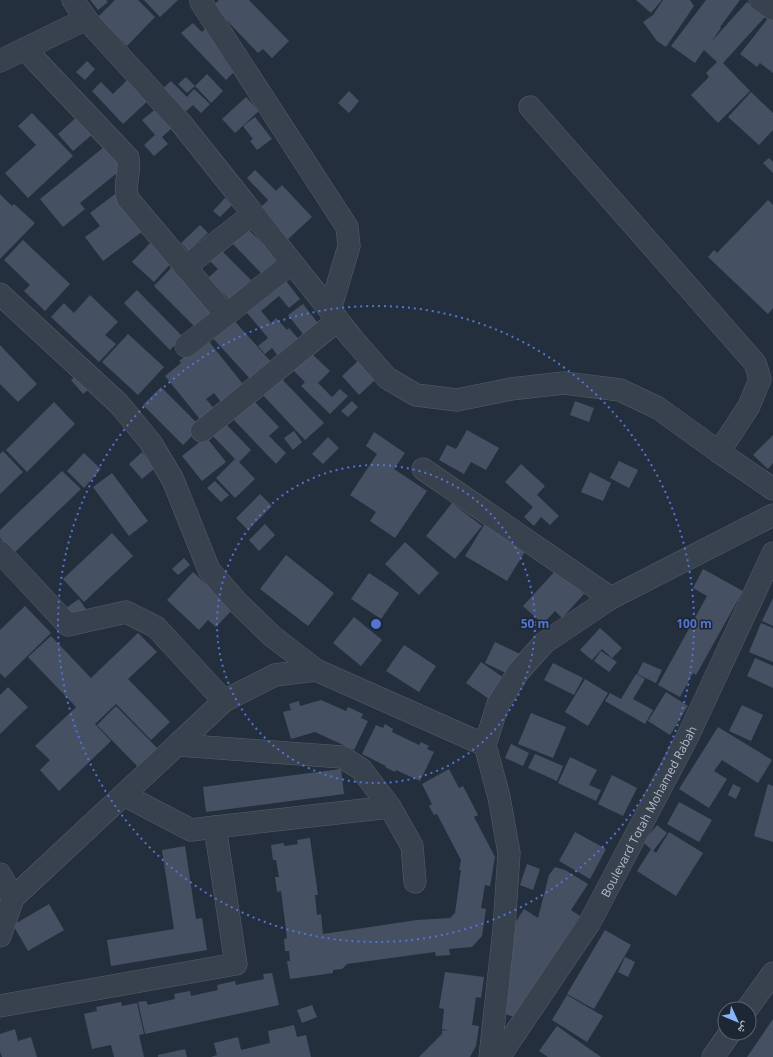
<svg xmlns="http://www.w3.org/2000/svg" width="773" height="1057" viewBox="0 0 773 1057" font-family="'Open Sans','Noto Naskh Arabic',sans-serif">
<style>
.building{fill:#455162}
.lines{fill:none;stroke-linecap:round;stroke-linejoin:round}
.minor-casing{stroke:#565f6c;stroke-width:23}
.minor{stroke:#38414e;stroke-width:22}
.ring{fill:none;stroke:#5274d3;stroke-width:2;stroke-dasharray:2 4}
.labels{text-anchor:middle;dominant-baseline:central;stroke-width:3;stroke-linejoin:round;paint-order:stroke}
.street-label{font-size:12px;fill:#b4bcc9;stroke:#1d2633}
.centre{fill:#5274d3;stroke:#1d2633;stroke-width:2}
.ring-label{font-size:12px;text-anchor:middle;font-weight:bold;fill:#5274d3;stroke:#1d2633;stroke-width:3;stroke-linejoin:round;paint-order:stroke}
</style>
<rect width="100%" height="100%" fill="#242f3e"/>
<path class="building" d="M90 0H106L108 2 98 10Z
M115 0H138L155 17 127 46 98 17Z
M144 0H178L160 17Z
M219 0H249L289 41 272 58 263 49 258 53 213 6Z
M636 0H662L651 13Z
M663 0H690L694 6 666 47 657 41 643 22 653 15Z
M706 0H740L720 27 721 28 711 42 747 2 765 17 723 63 750 91 718 123 691 95 709 77 706 73 717 62 704 50 695 63 671 46Z
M769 17 773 20V73L760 63 757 67 740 54Z
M193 23 202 32 208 26 231 50 223 58 235 71 226 80 181 33Z
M87 61 95 69 85 80 76 72Z
M207 74 223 91 211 103 195 86Z
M132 75 153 96 123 124 92 91 101 82 113 94Z
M186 77 195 86 187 93 178 84Z
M171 81 187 97 194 89 210 104 201 113 193 105 184 113 162 89Z
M349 91 359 101 349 113 338 103Z
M751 92 773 113V130L759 145 728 117Z
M246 97 259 111 235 133 222 119Z
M157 108 173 127 162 137 168 144 154 156 144 145 155 135 142 120Z
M32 113 73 156 28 198 5 173 36 145 18 126Z
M79 115 94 133 73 151 58 134Z
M255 117 272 139 257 150 250 141 253 139 243 126Z
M104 147 122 169 80 203 85 209 63 227 40 199Z
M769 158 773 162V173L763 163Z
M255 170 276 191 282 185 312 217 285 242 256 212 268 200 247 178Z
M0 194 12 206 14 204 35 223 0 259Z
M115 194 143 231 103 261 85 237 100 226 90 213Z
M225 198 232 205 220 217 213 211Z
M768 200 773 205V308L768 314 708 257 714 250 717 253Z
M200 225 208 233 188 251 181 243Z
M246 227 278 259 262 274 231 242Z
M23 240 70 284 45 311 24 291 30 285 4 260Z
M150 243 172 262 154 282 132 262Z
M220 249 251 280 230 300 208 278 218 269 209 260Z
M172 267 215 310 197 329 154 286Z
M282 276 300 299 289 308 279 296 261 311 271 323 276 318 287 330 289 328 302 343 281 360 272 348 265 354 258 346 268 338 243 308Z
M137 290 183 337 170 350 124 303Z
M90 295 118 322 105 335 116 344 99 362 51 317 64 303 74 313Z
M303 304 321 327 306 338 288 315Z
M231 317 273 364 253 382 210 335Z
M128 334 164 367 138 395 102 362Z
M207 339 246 388 224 406 214 393 206 399 217 412 203 423 165 376 181 363 179 361Z
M0 345 37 384 18 402 0 384Z
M309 351 330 371 318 383 332 397 340 389 348 396 330 414 301 386 305 382 292 369Z
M358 361 375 380 359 395 342 376Z
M77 375 89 389 83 394 71 380Z
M279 376 324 423 305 440 261 393Z
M161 387 201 427 183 445 143 405Z
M251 398 279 427 269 436 286 453 276 464 231 417Z
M352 401 358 407 348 417 341 411Z
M575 401 594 408 589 422 570 415Z
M54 402 75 424 27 472 6 450Z
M222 420 251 450 239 462 255 479 235 498 216 478 235 459 210 433Z
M467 430 499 448 486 470 471 462 464 474 439 460 447 445 456 449Z
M294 431 302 442 293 450 284 438Z
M374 432 405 453 394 469 427 491 395 538 370 521 376 512 350 495 377 454 366 446Z
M773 435V463L768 469 753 455Z
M206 437 226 462 202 481 182 456Z
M328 437 339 448 323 464 312 454Z
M3 451 23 472 0 494V454Z
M142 452 155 468 142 479 129 464Z
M84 453 101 469 84 488 67 471Z
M619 461 638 470 629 488 610 478Z
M521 464 545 486 537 495 559 516 550 525 541 517 534 526 524 517 533 507 505 482Z
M62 471 81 489 14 553 0 538V530Z
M590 472 611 483 603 501 581 492Z
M112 473 148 521 129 536 93 487Z
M215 481 229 495 221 502 207 488Z
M260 494 272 506 248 530 236 518Z
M452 503 482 526 455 559 426 536Z
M265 524 275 535 259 551 249 540Z
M484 525 526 550 507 581 465 556Z
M112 533 133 556 84 602 63 579Z
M405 542 439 573 419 595 385 564Z
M286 555 334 593 308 626 260 589Z
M184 558 190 565 178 575 172 569Z
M557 569 584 594 562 618 555 611 543 624 523 606Z
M703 569 743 591 696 675 693 673 680 697 658 685 707 596 693 588Z
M193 572 233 609 216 627 208 620 199 630 167 600Z
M369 573 399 593 381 619 351 599Z
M773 598V626L762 621Z
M79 599 90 615 74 626 63 610Z
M25 606 51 633 5 678 0 673V630Z
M354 617 382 640 361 666 333 643Z
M761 623 773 628V662L749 652Z
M600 628 622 648 612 658 602 649 592 660 580 650Z
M138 633 157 652 128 679 170 722 151 740 116 704 95 724 111 741 59 791 40 770 50 760 35 746 76 707 28 657 51 636 91 678Z
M495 642 520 654 510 675 485 663Z
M404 645 436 666 419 692 386 671Z
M601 651 617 662 609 672 594 661Z
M755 658 773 666V688L747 676Z
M481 662 504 678 489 699 466 683Z
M643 662 662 670 656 683 637 674Z
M553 663 583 678 574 695 544 680Z
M636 674 645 679 633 699 653 710 645 724 605 701 610 693 621 699Z
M585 679 608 693 588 726 565 712Z
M8 687 28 707 0 734V695Z
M666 692 688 706 670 735 648 721Z
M321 700 346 711 348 707 363 714 361 718 368 721 354 750 315 732 291 739 283 712 291 710 289 704 299 701 300 706Z
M742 705 763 715 751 741 729 731Z
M116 706 162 753 143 772 97 725Z
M531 713 566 727 553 758 518 744Z
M385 724 393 729 392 732 419 745 421 742 429 746 427 749 434 752 420 781 396 770 395 772 385 767 386 766 362 754 376 725 383 728Z
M718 727 772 760 758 783 722 760 714 771 727 779 709 808 679 789Z
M511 744 529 753 523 766 505 758Z
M535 754 563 766 557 781 528 768Z
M570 757 597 770 589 785 601 790 596 801 558 783Z
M341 769 344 794 206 812 203 787Z
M449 769 459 788 463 786 478 815 474 817 495 857 490 886 485 885 481 908 486 909 482 936 472 947 449 949 450 955 436 956 435 952 347 964 342 969 333 970V973L290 979 287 961H290L289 951H285L284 939 287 938 281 891 277 892 275 877H279L276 860H273L271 845 284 843V846L298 844 297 840 310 838 318 895H315L317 915 321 914 323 934 417 920 450 918 455 913 461 870H459L461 860 437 814 434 815 429 806 432 804 422 784Z
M612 775 637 788 623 816 598 804Z
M733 784 741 788 736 799 728 795Z
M768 784 773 786V842L754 836Z
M679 802 712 820 699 842 667 824Z
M657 825 667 833 653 851 643 842Z
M575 832 606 849 590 879 559 861Z
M669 832 703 853 676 896 637 871 651 849 656 853Z
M185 846 196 919 202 918 207 950 111 966 107 940 174 929 162 850Z
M527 864 540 869 533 890 520 885Z
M555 867 565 870 588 884 571 910 580 916 515 1017 505 1014 513 926 524 909 538 918 549 875Z
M49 904 64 930 28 951 13 925Z
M605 930 631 945 594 1009 567 994Z
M625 957 635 962 628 977 618 972Z
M445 972 484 977 481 998 476 997 472 1025 479 1026 476 1046 470 1057H419L442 1034V1030L450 1031 442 1029 444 1009 439 1008Z
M272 973 279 1005 145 1034 138 1002 146 1001 148 1005 175 999 174 994 190 991 191 996 218 990 217 985 235 981 236 985 264 979 263 974Z
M567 995 603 1016 587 1042 552 1020Z
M121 1002 122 1006 137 1003 144 1034 139 1035 144 1057H114L111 1045 92 1049 84 1014 97 1011 96 1007Z
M312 1005 317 1017 302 1023 297 1010Z
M773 1019V1057H747Z
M294 1025 297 1037 306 1035 311 1057H211L217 1055 214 1043 238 1037 241 1050 270 1043 268 1031Z
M557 1026 601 1057H548L539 1051Z
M15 1029 18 1041 31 1037 37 1057H2L0 1052V1034Z
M185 1049 187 1057H158V1055Z"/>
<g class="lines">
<defs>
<g id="minor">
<path d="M73 0 86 19 181 123 352 338 387 378 416 395 457 400 511 389 564 383 620 390 658 408 719 452 773 489"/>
<path d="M760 0 773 9"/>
<path d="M201 2 347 227 349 246 330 310"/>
<path d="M25 49 128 158C131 172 123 185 128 199L226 315"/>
<path d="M0 61 86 19"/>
<path d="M530 107 755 363 760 379 749 406 719 452"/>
<path d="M185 267 253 214"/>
<path d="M0 294 119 404 151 443 173 480 209 570 238 603 272 636 316 670 485 745 499 797 509 853 504 929 490 1057"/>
<path d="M186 346 292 263"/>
<path d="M202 431 338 320"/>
<path d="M423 469 611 598"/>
<path d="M0 552 68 625 126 612 156 627 224 701"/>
<path d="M177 745 342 757 361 769 390 807"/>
<path d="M485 745 498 704 519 671 544 643 611 598 773 515"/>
<path d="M124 795 191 830 215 827"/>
<path d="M0 874 13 898 0 936"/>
<path d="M13 898 224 701 275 675 316 670"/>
<path d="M0 1006 236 964 215 827 390 807 412 846 415 882"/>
<path d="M747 1009 773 973"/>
<path id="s1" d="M499 1057 590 922 689 734 773 553"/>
<path d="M713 1057 730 1033"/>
</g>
</defs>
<use href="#minor" class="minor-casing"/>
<use href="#minor" class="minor"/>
</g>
<g class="ring">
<circle cx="376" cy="624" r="159"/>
<circle cx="376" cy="624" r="318"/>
</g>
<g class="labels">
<g class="street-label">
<text stroke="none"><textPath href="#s1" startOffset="288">Boulevard Totah Mohamed Rabah</textPath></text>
</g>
</g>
<circle cx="376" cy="624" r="6" class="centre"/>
<g class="ring-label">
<text x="535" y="628">50 m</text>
<text x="694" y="628">100 m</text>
</g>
<g transform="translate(737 1021) rotate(134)"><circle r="19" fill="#1d2633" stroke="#59626f"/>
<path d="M0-3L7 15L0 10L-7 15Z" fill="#8ab4f8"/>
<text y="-6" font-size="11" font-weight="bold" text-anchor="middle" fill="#b4bcc9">ش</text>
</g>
</svg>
